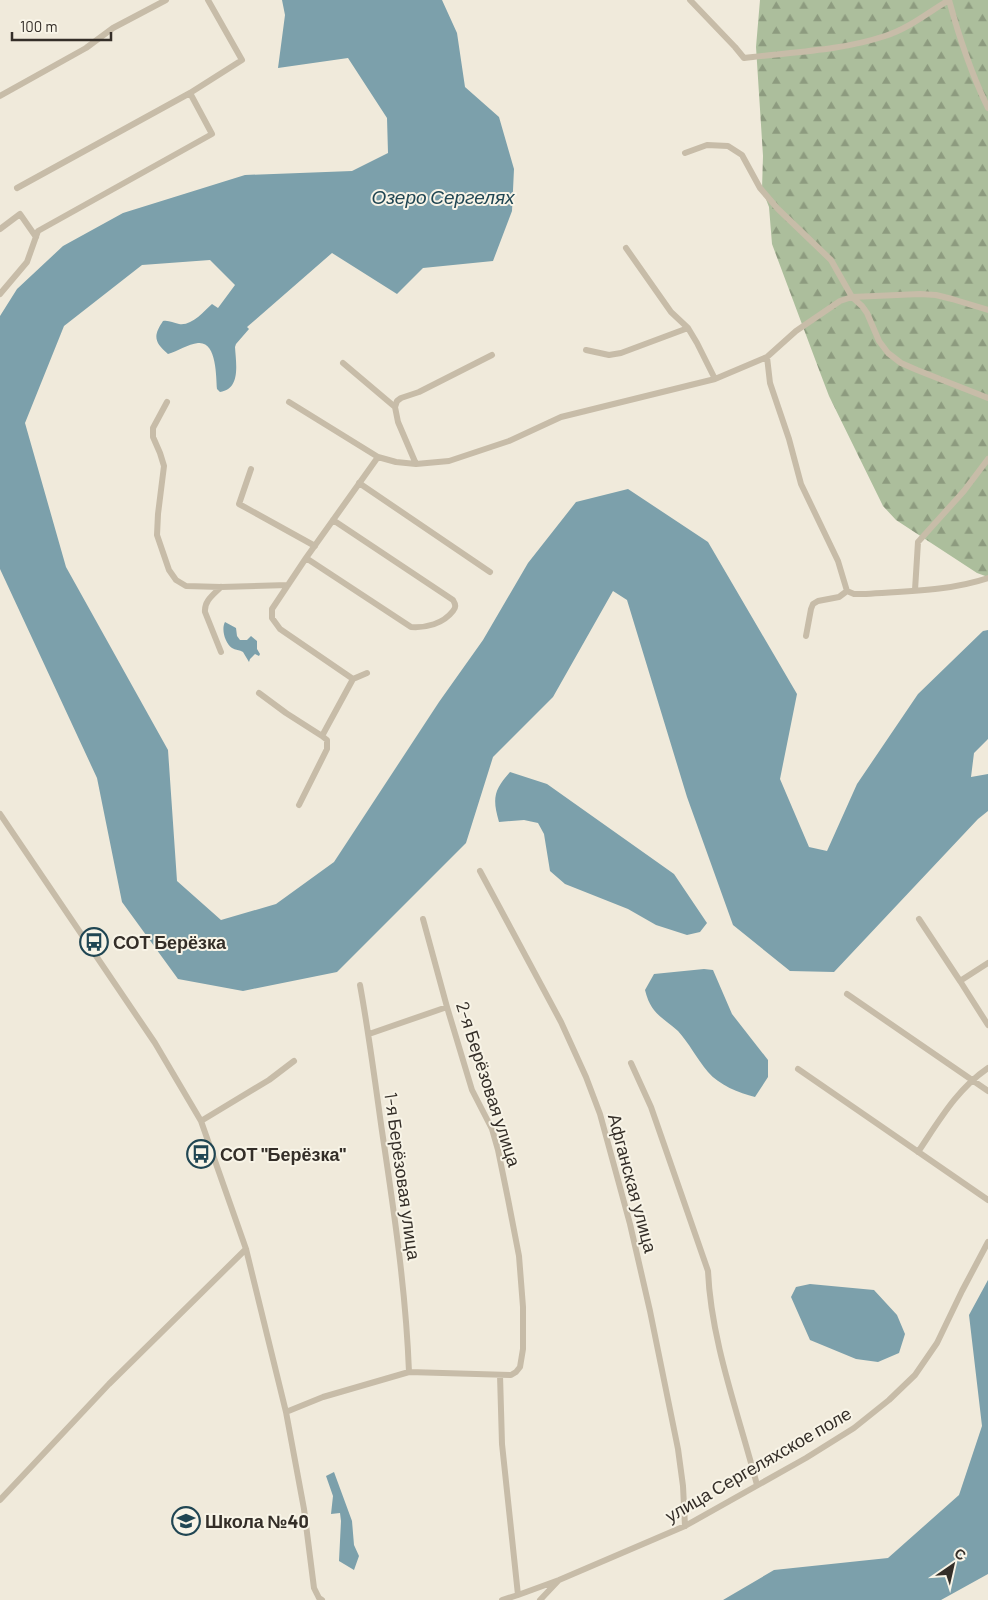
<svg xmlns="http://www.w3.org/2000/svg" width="988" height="1600" viewBox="0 0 988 1600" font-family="Barlow,sans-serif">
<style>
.forest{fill:url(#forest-firs)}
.water{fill:#7ca0ab}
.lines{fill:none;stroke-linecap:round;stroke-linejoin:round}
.minor{stroke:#c7bca8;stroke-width:6}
.labels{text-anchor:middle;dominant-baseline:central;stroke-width:4;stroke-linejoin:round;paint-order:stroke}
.poi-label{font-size:18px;font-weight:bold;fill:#342e28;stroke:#f8f4e7;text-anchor:start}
.street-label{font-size:18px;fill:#342e28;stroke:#f8f4e7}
.water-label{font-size:19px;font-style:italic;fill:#204653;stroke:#f8f4e7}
</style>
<defs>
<pattern id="forest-firs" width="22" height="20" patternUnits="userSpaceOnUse" patternTransform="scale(1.25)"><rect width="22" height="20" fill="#acbe9c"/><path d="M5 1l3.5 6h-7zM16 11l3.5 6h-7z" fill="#8d9b7f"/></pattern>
</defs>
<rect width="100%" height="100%" fill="#f0eadb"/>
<path class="forest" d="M760 0H988V577L977 573 896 520 883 506 829 396 821 375 772 244 769 207 762 189 763 156 756 47Z"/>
<path class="water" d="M282 0H442L457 33 465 87 499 117 514 169 512 211 493 261 423 268 397 294 332 253 247 327 249 329 236 344 235 347C236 364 241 389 220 392L217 389C216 377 217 341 198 343 188 344 178 351 168 354 154 342 153 336 163 321 169 320 173 323 179 324 192 326 203 312 212 304L218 308 235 285 210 260 142 265 64 326 25 423 66 567 168 750 177 881 221 920 276 904 334 862 439 702 483 640 528 563 576 502 628 489 708 542 797 694 780 779 809 847 827 851 857 784 918 694 983 631 988 630V739L974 753 971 777 988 774V811L978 819 834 972 790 971 733 925 687 797 627 600 613 591 553 697 493 757 466 843 337 972 243 991 178 979 122 902 97 778 0 569V316L17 289 63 246 123 213 245 175 352 171 388 153 387 118 348 58 278 68 285 15Z
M225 622 236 628 237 636 240 640H247L251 636 257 641V649L260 654 259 656 255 654 250 659 249 662 243 652C240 650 235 650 232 648 225 643 221 629 225 622Z
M510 772 547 784 674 874 707 923 700 932 687 935 656 925 628 909 565 884 550 871 544 834 538 823 524 820 499 822C492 798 494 790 510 772Z
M704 969 713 970 732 1014 768 1060V1077L755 1097C739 1093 719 1085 708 1072 697 1059 689 1043 678 1031 661 1016 651 1014 645 990L654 974Z
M988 1280V1574L941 1600H723L774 1570 888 1558 959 1495 982 1426 969 1315Z
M810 1284 874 1290 897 1315 905 1334 899 1353 878 1362 856 1359 810 1340 791 1297 796 1287Z
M334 1472 352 1521 354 1545 359 1556 354 1570 339 1561 341 1521 340 1513 331 1514 333 1496 326 1476Z"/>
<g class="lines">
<path class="minor" d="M690 0 735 47 744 58C791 52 840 51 885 36 908 29 929 12 949 0 959 37 971 73 988 108
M0 96 86 48 113 28 166 0
M685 153 707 145 728 146 742 155 760 188 778 209 831 260 852 297 862 306 867 313 879 341 888 353 901 363 917 370 988 398
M17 188 190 93 242 60 208 0
M0 229 20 214 36 237
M626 248 671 312 688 328 697 343 715 379
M0 294 27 262 38 231 212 134 190 93
M586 350 609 355 621 353 688 328
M767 357 770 383 789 439 801 484 838 561 847 591 854 594H866C907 591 949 591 988 578
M343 363 395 407 398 422 416 464
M167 402 153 428V437L160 453 164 466 158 514 157 535 169 570 176 580 186 586 221 587 288 585
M289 402 378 457 396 462 416 464 449 461 509 441 561 417 715 379 767 357 796 331 840 301 852 297 920 294 936 295 952 299 988 310
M395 407 397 401 401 398 419 392 492 355
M251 469 239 504 315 546
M359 483 490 572
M306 558 411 627C426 628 443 624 453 611 456 607 456 605 453 600L333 520
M221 587C213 595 204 601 205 612L221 652
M915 590 918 542 964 491 988 459
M806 636 811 609 813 604 818 601 839 597 847 591
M367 673 353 679 280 629 272 618V609L306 558 378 457
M259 693 286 713 322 736 353 679
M299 805 327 749V740L322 736
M0 814 155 1043 201 1121 246 1249 286 1412 304 1509 314 1588 319 1598 322 1600
M480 871 561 1022 586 1077 600 1114 630 1224 650 1311 678 1449 683 1486 685 1526
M919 919 960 981 988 963
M960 981 988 1025
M360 985C369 1034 375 1082 382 1131 394 1211 406 1292 409 1372
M847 994 988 1091
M369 1034 447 1007
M631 1063 651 1107 708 1271C711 1342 739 1415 757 1485
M798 1069 988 1200
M201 1121 269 1080 294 1061
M918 1152C939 1121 957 1089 988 1068
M500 1375 502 1444 518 1595 502 1600
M286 1412 323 1397 409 1372 511 1375 516 1372 520 1367 523 1349V1307L519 1256 508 1199 498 1150 492 1129 472 1090 447 1007 423 919
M0 1500 109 1384 246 1249
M518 1595 559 1580 685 1526 806 1458 854 1428 889 1400 915 1375 937 1343 962 1291 988 1242
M540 1600 558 1581"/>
</g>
<defs>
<symbol id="bus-ring" viewBox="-11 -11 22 22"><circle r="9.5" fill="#f8f4e7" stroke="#204653" stroke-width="1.5"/><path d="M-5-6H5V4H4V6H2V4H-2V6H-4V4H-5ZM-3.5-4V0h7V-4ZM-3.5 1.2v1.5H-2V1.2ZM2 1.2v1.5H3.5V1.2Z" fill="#204653"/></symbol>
<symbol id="school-ring" viewBox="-11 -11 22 22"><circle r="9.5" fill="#f8f4e7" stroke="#204653" stroke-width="1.5"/><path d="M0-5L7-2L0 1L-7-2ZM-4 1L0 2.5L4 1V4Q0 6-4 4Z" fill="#204653"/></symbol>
</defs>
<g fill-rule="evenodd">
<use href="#bus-ring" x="78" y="926" width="32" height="32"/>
<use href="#bus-ring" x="185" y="1138" width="32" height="32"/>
<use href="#school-ring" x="170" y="1505" width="32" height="32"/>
</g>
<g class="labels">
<g class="poi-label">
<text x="113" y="942">СОТ Берёзка</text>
<text x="220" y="1154">СОТ "Берёзка"</text>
<text x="205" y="1521">Школа №40</text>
</g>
<g class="street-label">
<text transform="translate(489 1084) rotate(72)">2-я Берёзовая улица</text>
<text transform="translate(403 1176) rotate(82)">1-я Берёзовая улица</text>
<text transform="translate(633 1183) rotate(75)">Афганская улица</text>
<text transform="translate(758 1464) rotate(-30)">улица Сергеляхское поле</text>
</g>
<g class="water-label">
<text x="443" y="196">Озеро Сергелях</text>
</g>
</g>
<g transform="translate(953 1565) rotate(34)" stroke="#f8f4e7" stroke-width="4" paint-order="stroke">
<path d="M0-4L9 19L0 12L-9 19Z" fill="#342e28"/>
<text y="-8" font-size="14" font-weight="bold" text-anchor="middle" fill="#342e28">С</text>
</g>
<path d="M12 32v8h99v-8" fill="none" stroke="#342e28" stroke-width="2.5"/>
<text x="20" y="32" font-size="15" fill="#342e28" stroke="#f8f4e7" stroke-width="4" paint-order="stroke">100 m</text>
</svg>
